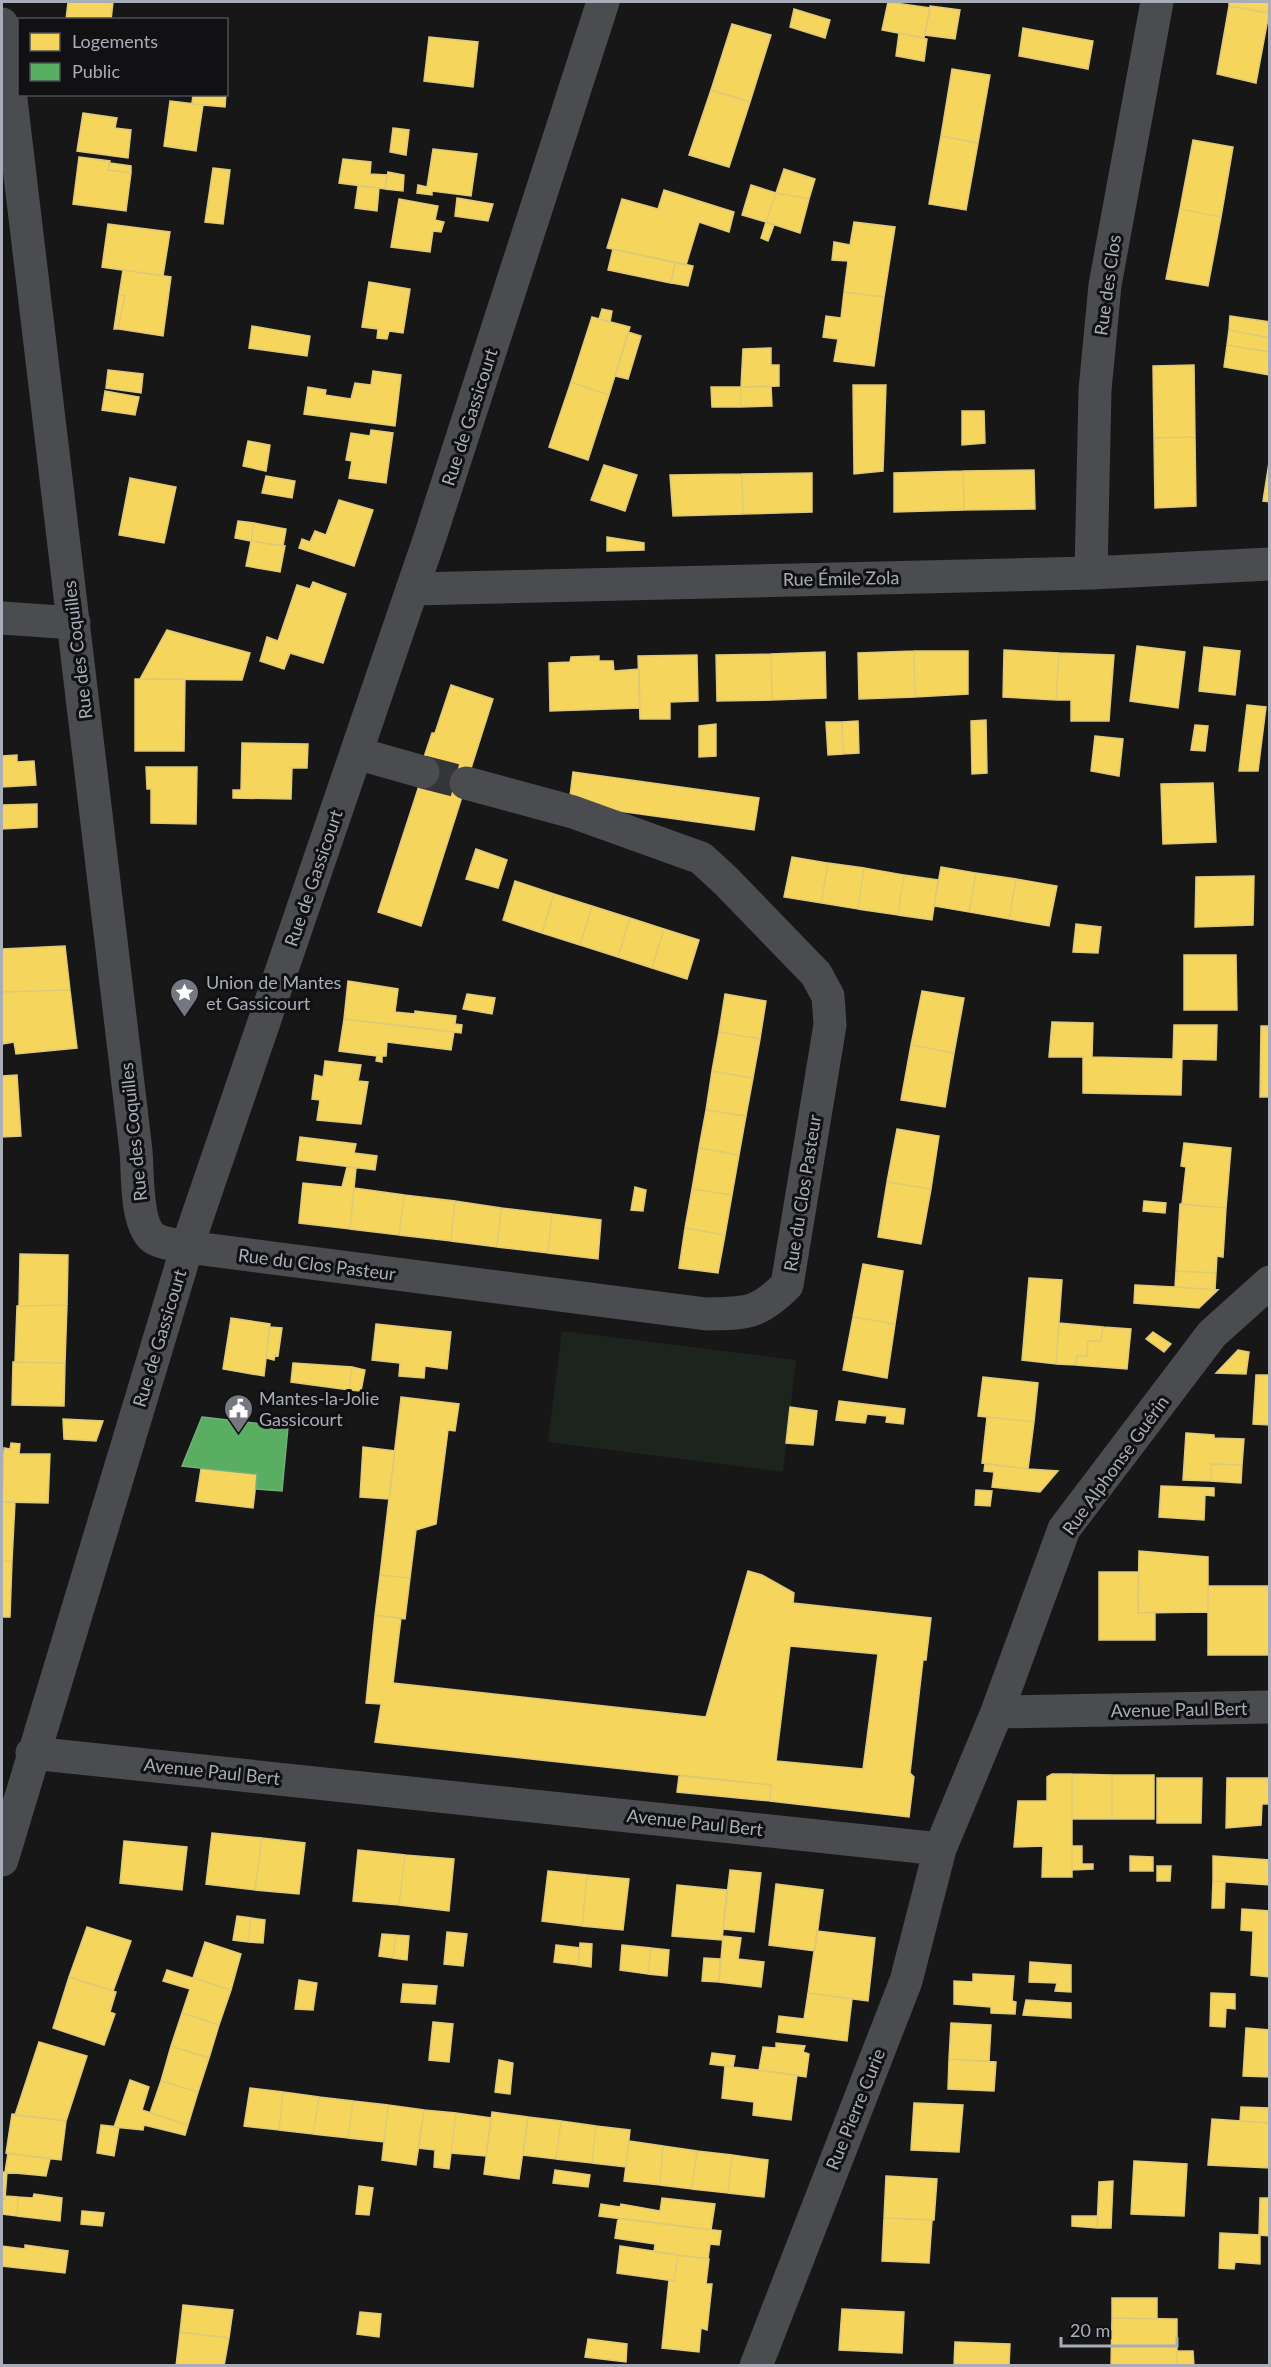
<svg xmlns="http://www.w3.org/2000/svg" width="1271" height="2367" viewBox="0 0 1271 2367" font-family="Lato,sans-serif">
<style>
.green{fill:#1d241e}
.homes{fill:#f6d55c;stroke:#dfc978;stroke-width:1.5;fill-rule:evenodd}
.public{fill:#5aae61;stroke:#71ae7b;stroke-width:1.5}
.lines{fill:none;stroke-linecap:round;stroke-linejoin:round}
.street-tunnel{stroke:#343537;stroke-width:33;stroke-dasharray:33 16;stroke-linecap:butt}
.street{stroke:#4b4c50;stroke-width:33}
.labels{text-anchor:middle;dominant-baseline:central;stroke-width:6;stroke-linejoin:round;paint-order:stroke}
.street-label{font-size:18px;fill:#a8adb8;stroke:#111113}
.poi-label{font-size:18px;fill:#a8adb8;stroke:#111113;text-anchor:start}
</style>
<rect width="100%" height="100%" fill="#171717"/>
<path class="green" d="M562 1331 796 1360 783 1472 548 1442Z"/>
<path class="homes" d="M68 2H113L111 20H66Z
M888 2 930 8 924 38 882 30Z
M1229 2H1270L1269 13 1229 6Z
M930 6 960 10 955 39 925 35Z
M1229 6 1269 13 1256 83 1217 74Z
M794 9 830 20 825 38 790 27Z
M732 24 771 35 750 102 711 90Z
M1023 28 1093 41 1088 69 1019 56Z
M899 33 927 39 924 61 896 56Z
M429 37 478 42 473 87 424 81Z
M952 69 990 75 978 143 941 136Z
M711 90 750 102 729 167 689 155Z
M193 94H226L225 107 192 104Z
M170 101 203 105 196 151 164 146Z
M83 113 117 118 115 128 131 130 128 158 77 151Z
M393 128 409 130 406 155 390 152Z
M941 136 978 143 966 210 929 204Z
M1193 140 1233 147 1221 217 1180 209Z
M433 149 477 154 471 196 432 191V195L417 193 418 185 427 187Z
M79 157 110 161 108 170 131 173 126 211 73 204Z
M343 159 371 162 370 174 387 175 385 189 339 183Z
M110 163 131 166V173L108 170Z
M213 168 230 170 223 224 205 222Z
M784 169 815 179 809 199 776 193Z
M388 172 404 175 403 191 385 189Z
M751 185 776 193 766 222 742 215Z
M358 186 379 188 377 211 355 208Z
M664 190 734 212 729 232 699 222 686 265 607 248 622 199 658 209Z
M776 193 809 199 800 233 766 222Z
M457 198 493 204 488 221 455 216Z
M399 199 438 206 435 220 444 222 441 232 433 231 430 252 391 247Z
M1180 209 1221 217 1208 286 1166 279Z
M766 222 774 225 768 241 761 238Z
M854 222 895 227 884 297 844 292 848 261 832 260 834 242 850 245Z
M108 224 170 232 163 276 102 267Z
M613 249 675 262 671 283 608 270Z
M675 262 693 266 688 286 671 283Z
M123 270 171 277 163 336 118 329 125 295H119Z
M369 282 410 289 403 333 389 331 387 339 377 338 378 329 362 327Z
M844 292 884 297 874 366 834 361 838 339 823 337 826 316 841 318Z
M119 295H125L118 329H114Z
M602 309 612 311 610 322 599 319Z
M1230 316 1270 322V338L1229 330Z
M592 317 630 327 609 395 571 382Z
M252 326 310 336 307 356 249 348Z
M1229 330 1270 338V352L1227 345Z
M628 332 641 336 628 379 615 376Z
M1227 345 1270 352V375L1224 367Z
M771 348V365H779V386L741 387 743 349Z
M1194 365 1195 437 1154 438 1153 366Z
M108 370 143 374 141 393 106 388Z
M373 371 401 375 395 426 304 414 308 387 326 390 325 395 351 399 355 383 371 385Z
M571 382 609 395 588 460 549 447Z
M853 385H886L883 471 854 474Z
M771 386 772 406 741 407V387Z
M711 387H741V407H712Z
M105 391 139 397 135 415 102 410Z
M962 411H984L985 443 962 445Z
M371 430 393 433 386 483 349 478 352 461 346 460 351 433 370 436Z
M1195 437 1196 506 1155 508 1154 438Z
M248 441 270 445 266 471 243 466Z
M1270 456V502L1263 501Z
M604 465 637 475 625 511 591 500Z
M1034 470 1035 509 964 510 963 471Z
M963 471 964 510 894 512V473Z
M812 473V512L743 514 742 474Z
M742 474 743 514 673 516 670 475Z
M266 476 295 481 292 498 262 493Z
M130 478 176 487 164 543 119 535Z
M339 500 373 510 354 566 299 548 302 539 310 542 315 531 326 535Z
M238 521 254 523 251 541 235 538Z
M254 523 286 529 283 546 251 541Z
M607 537 644 543V550L607 551Z
M251 541 285 546 280 572 246 566Z
M313 582 346 594 323 663 290 653 284 669 260 661 267 637 278 641 297 585 310 589Z
M167 630 250 653 242 680 140 679Z
M1137 646 1185 652 1178 708 1130 701Z
M1204 647 1240 651 1235 695 1199 691Z
M1004 650 1059 653 1056 700 1003 697Z
M914 651 915 697 859 699 858 653Z
M914 651H968V694L915 697Z
M825 652 826 698 772 700 771 654Z
M1059 653 1114 655 1109 721H1071V700H1056Z
M771 654 772 700 717 701 716 655Z
M697 655 698 701 670 702V719H640L638 656Z
M599 656V661H613L614 671 639 669 640 708 550 711 549 663 570 662 571 657Z
M135 679H185L184 751H135Z
M451 685 493 699 421 926 378 912 428 758 424 757 432 733H435Z
M1247 705 1266 707 1258 771H1239Z
M986 720 987 773 972 774 971 721Z
M858 721 859 753 843 754 842 722Z
M826 722H842L843 754 828 755Z
M716 724V756L699 757V726Z
M1195 725 1208 726 1205 751 1191 750Z
M1095 736 1123 739 1119 776 1091 771Z
M242 743 308 744 307 768H292L291 799 233 798V790H241Z
M17 755V762L34 761 36 785 2 787V756Z
M146 767H197L196 824 151 823V789H147Z
M573 772 759 798 754 830 569 804Z
M1213 783 1216 842 1163 844 1161 784Z
M37 804V827L2 829V805Z
M476 849 507 860 498 888 466 879Z
M792 857 828 863 821 903 784 897Z
M828 863 864 868 858 909 821 903Z
M941 867 976 873 969 912 934 906Z
M864 868 904 875 898 915 858 909Z
M976 873 1016 879 1009 919 969 912Z
M904 875 938 880 932 920 898 915Z
M1254 876 1253 925 1195 927 1196 877Z
M1016 879 1057 886 1049 926 1009 919Z
M515 881 554 894 542 933 503 920Z
M554 894 592 906 580 945 542 933Z
M592 906 630 918 618 957 580 945Z
M630 918 664 929 652 968 618 957Z
M1076 924 1101 927 1098 953 1073 952Z
M664 929 699 940 687 979 652 968Z
M65 946 70 990 2 992V949Z
M1184 955H1236L1237 1010H1184Z
M348 981 398 989 395 1012 415 1014V1011L456 1016 455 1024 462 1025 461 1033 344 1019Z
M70 990 77 1048 16 1054 14 1042 2 1044V992Z
M922 991 964 998 954 1053 911 1045Z
M467 994 495 998 492 1014 463 1009Z
M725 994 766 1001 760 1039 719 1032Z
M344 1019 454 1032 451 1050 387 1042 386 1056H382V1062L376 1061 377 1056 339 1051Z
M1052 1022 1093 1023 1092 1057 1173 1059 1174 1025H1217L1216 1060 1182 1059 1181 1095 1083 1093V1057H1049Z
M1261 1026H1270V1097H1260Z
M719 1032 760 1039 753 1078 712 1071Z
M911 1045 954 1053 945 1107 901 1100Z
M325 1061 361 1065 358 1081 368 1082 361 1124 317 1120 320 1100 312 1099 315 1075 323 1077Z
M712 1071 753 1078 746 1116 706 1110Z
M17 1075 21 1136 2 1137V1076Z
M706 1110 746 1116 739 1155 699 1148Z
M897 1129 939 1136 931 1189 887 1182Z
M300 1137 356 1144 354 1153 377 1156 375 1170 297 1160Z
M1184 1143 1231 1148 1226 1208 1182 1204 1186 1167 1181 1166Z
M699 1148 739 1155 732 1195 692 1189Z
M347 1167 356 1168 350 1229 299 1223 303 1183 342 1187Z
M887 1182 931 1189 921 1244 878 1237Z
M635 1187 646 1190 643 1211 631 1210Z
M354 1188 404 1195 399 1235 350 1229Z
M692 1189 732 1195 725 1235 685 1228Z
M404 1195 455 1201 451 1241 399 1235Z
M455 1201 501 1208 497 1247 451 1241Z
M1144 1201 1166 1203 1165 1213 1143 1211Z
M1180 1204 1226 1208 1223 1257 1217 1256 1216 1273 1176 1271Z
M501 1208 552 1214 548 1253 497 1247Z
M552 1214 601 1220 598 1259 548 1253Z
M685 1228 725 1235 718 1273 679 1268Z
M20 1254 68 1255 67 1305 19 1306Z
M863 1264 903 1271 895 1324 853 1317Z
M1176 1271 1216 1273 1215 1290 1175 1287Z
M1029 1278 1062 1280 1056 1364 1022 1360Z
M1135 1285 1175 1287 1218 1290 1199 1308 1134 1303Z
M67 1305 65 1363 15 1362 17 1306Z
M853 1317 895 1324 887 1378 843 1370Z
M231 1318 270 1324 264 1376 223 1369Z
M1059 1323 1103 1327 1101 1341H1088L1087 1356H1077L1076 1365 1056 1364Z
M376 1324 451 1332 447 1369 425 1366 424 1378 399 1376 400 1363 372 1360Z
M270 1327 282 1328 278 1356 275 1355 274 1360 266 1358Z
M1103 1327 1131 1329 1127 1369 1076 1365 1077 1356H1087L1088 1341H1101Z
M1153 1332 1171 1344 1164 1352 1146 1339Z
M1238 1350 1249 1352 1246 1374 1216 1373Z
M13 1362 65 1363 64 1406 12 1405Z
M293 1363 352 1367 349 1390 291 1382Z
M352 1367 365 1370 361 1391 349 1390Z
M1256 1375H1270V1425L1253 1424Z
M983 1377 1038 1383 1034 1422 978 1416Z
M401 1397 459 1404 455 1431 448 1430 436 1524 416 1530 410 1578 380 1575Z
M839 1401 905 1409 903 1424 886 1422 887 1416 867 1414 865 1423 836 1420Z
M790 1407 817 1411 813 1445 786 1443Z
M987 1417 1034 1422 1028 1469 982 1463Z
M63 1419 103 1421 96 1441 64 1439Z
M1186 1433 1214 1435V1438L1244 1439 1242 1465 1211 1464V1481L1183 1480Z
M11 1443 20 1444 19 1454H50L48 1503 2 1502 4 1448 10 1449Z
M363 1447 395 1451 389 1499 360 1497Z
M985 1464 1028 1469 1058 1471 1040 1492 992 1487 994 1472 984 1471Z
M1211 1464 1242 1465 1241 1483 1211 1481Z
M201 1469 257 1474 253 1508 196 1501Z
M1161 1486 1214 1488V1496L1205 1495 1204 1520 1159 1517Z
M976 1490 992 1491 990 1506 975 1505Z
M2 1502H15L12 1561H2Z
M1139 1551 1208 1557V1612L1138 1613Z
M2 1561H12L10 1617H2Z
M748 1571 762 1575 794 1593 793 1603 931 1618 926 1660H923L910 1773 914 1777 909 1817 770 1801 771 1785 375 1742 381 1704 366 1703 375 1615 401 1618 393 1683 706 1717ZM790 1646 878 1654 863 1769 776 1761Z
M1099 1572H1138V1613L1155 1612V1640H1099Z
M380 1575 410 1578 405 1619 375 1615Z
M1208 1586H1270V1655H1208Z
M1052 1774H1072V1877H1042L1043 1846 1014 1847 1018 1801H1047V1777Z
M1072 1774 1112 1775V1819H1072Z
M1112 1775H1154V1819H1112Z
M679 1776 771 1785 770 1801 677 1792Z
M1157 1778H1202L1201 1823H1157Z
M1227 1778H1270V1804H1262L1261 1825 1226 1828Z
M212 1833 262 1838 255 1890 206 1884Z
M262 1838 305 1843 299 1894 255 1890Z
M124 1841 187 1847 182 1890 120 1883Z
M1072 1846H1082V1864H1093V1869L1072 1870Z
M358 1850 405 1855 399 1905 353 1901Z
M405 1855 454 1859 449 1911 399 1905Z
M1130 1856 1153 1857V1871H1130Z
M1213 1856 1270 1860V1885L1213 1881Z
M1157 1866H1171L1170 1881H1157Z
M730 1870 761 1873 754 1932 723 1929Z
M548 1871 587 1875 582 1926 542 1921Z
M587 1875 629 1879 623 1930 582 1926Z
M1213 1881 1225 1882 1224 1908H1212Z
M776 1884 823 1890 815 1951 769 1945Z
M677 1885 727 1890 722 1940 672 1936Z
M1242 1909 1270 1911V1977L1251 1975 1253 1931 1241 1930Z
M237 1916 251 1918 248 1942 233 1940Z
M251 1918 265 1920 263 1943 248 1942Z
M87 1927 131 1941 113 1991 69 1977Z
M817 1931 875 1938 868 2001 808 1993Z
M447 1932 467 1934 463 1966 444 1964Z
M382 1934 396 1935 393 1958 379 1956Z
M396 1935 409 1936 407 1960 393 1958Z
M723 1936 741 1938 738 1959 764 1962 761 1987 719 1982Z
M205 1942 241 1954 231 1990 193 1978Z
M580 1943 592 1944 591 1967 578 1965Z
M556 1945 580 1948 578 1965 554 1962Z
M622 1945 651 1948 648 1974 620 1970Z
M651 1948 669 1950 667 1976 648 1974Z
M704 1958 720 1959 719 1982 702 1981Z
M1030 1962 1071 1965V1992L1055 1991 1057 1983 1029 1982Z
M167 1970 231 1990 219 2025 182 2013 190 1989 163 1981Z
M973 1974 1014 1976 1012 2001 1016 2002 1015 2014 991 2013V2007L954 2004V1981L973 1982Z
M69 1977 116 1992 110 2012 115 2014 104 2045 53 2028Z
M299 1980 317 1983 313 2010 295 2009Z
M403 1984 437 1986 435 2004 401 2002Z
M808 1993 852 1999 847 2041 777 2032 779 2016 804 2019Z
M1211 1993 1235 1994V2009L1226 2008 1225 2027 1210 2026Z
M1026 2000 1071 2003V2018L1023 2015Z
M182 2013 219 2025 209 2058 171 2046Z
M433 2022 453 2024 449 2062 429 2060Z
M951 2023 991 2025 989 2061 949 2059Z
M1246 2028 1270 2030V2077L1243 2076Z
M39 2042 87 2056 66 2121 15 2115Z
M776 2043 805 2046 803 2052 809 2054 806 2077 759 2070 763 2047 776 2048Z
M171 2046 209 2058 198 2092 161 2081Z
M712 2053 735 2056 733 2067 710 2064Z
M949 2059 996 2062 994 2091 948 2089Z
M499 2060 513 2063 510 2094 495 2092Z
M725 2066 797 2075 791 2120 753 2115 754 2102 722 2098Z
M130 2080 149 2087 142 2110 188 2125 185 2135 144 2125 143 2130 114 2127Z
M161 2081 198 2092 188 2125 150 2113Z
M250 2088 283 2092 279 2130 244 2126Z
M283 2092 319 2097 313 2134 279 2130Z
M319 2097 353 2101 348 2138 313 2134Z
M353 2101 388 2105 384 2142 348 2138Z
M914 2103 963 2105 959 2152 911 2150Z
M388 2105 424 2110 416 2165 382 2160Z
M1241 2107 1270 2108V2123L1240 2121Z
M424 2110 456 2113 449 2169 434 2167 435 2150 418 2148Z
M492 2112 528 2117 519 2179 484 2174Z
M456 2113 491 2118 486 2156 451 2153Z
M12 2114 66 2121 61 2160 6 2153Z
M528 2117 561 2121 556 2159 523 2155Z
M1212 2119 1270 2123V2168L1208 2165Z
M561 2121 596 2126 592 2163 556 2159Z
M101 2125 119 2127 114 2156 97 2153Z
M596 2126 630 2130 626 2167 592 2163Z
M629 2141 663 2146 660 2185 624 2181Z
M663 2146 697 2151 692 2189 660 2185Z
M697 2151 732 2155 728 2193 692 2189Z
M8 2153 50 2159 46 2176 5 2172Z
M732 2155 768 2160 764 2197 728 2193Z
M1134 2161 1187 2164 1184 2216 1131 2214Z
M555 2170 590 2175 588 2187 553 2183Z
M2 2172H7L5 2199H2Z
M886 2176 937 2179 934 2220 884 2218Z
M1113 2181 1111 2228H1097L1099 2182Z
M359 2186 373 2188 369 2215 356 2214Z
M34 2194 62 2198 60 2221 17 2216 18 2197 33 2198Z
M5 2196 18 2197 17 2216 2 2214V2199H5Z
M662 2198 715 2204 711 2230 599 2216 601 2204 620 2207 621 2204 660 2211Z
M1260 2198H1270V2236L1259 2235Z
M82 2211 104 2213 102 2226 81 2224Z
M1072 2216H1098L1097 2228 1072 2226Z
M618 2218 721 2231 719 2245 710 2244 708 2259 654 2252 655 2244 615 2238Z
M884 2218 932 2220 929 2263 882 2261Z
M1220 2233 1260 2235V2264L1235 2262 1234 2269 1219 2268Z
M25 2245 68 2251 65 2273 2 2266V2246L25 2249Z
M620 2246 678 2255 674 2281 617 2273Z
M678 2255 709 2259 706 2284H712L707 2330 701 2328 699 2352 662 2348 669 2280 674 2281Z
M1112 2298H1157V2319L1112 2318Z
M183 2305 233 2310 229 2338 180 2332Z
M842 2309 904 2312 902 2353 839 2350Z
M360 2312 381 2314 379 2337 357 2334Z
M1112 2318 1177 2319V2366H1111Z
M180 2332 229 2338 224 2366H176Z
M588 2339 627 2344 626 2362 585 2357Z
M955 2342 1010 2344 1009 2366H954Z
M1177 2351H1193L1194 2366H1177Z"/>
<path class="public" d="M202 1417 288 1427 282 1491 256 1489 257 1474 182 1466Z"/>
<g class="lines">
<path class="street-tunnel" d="M423 772 466 783"/>
<path class="street" d="M2 24 136 1151C138 1172 135 1227 155 1239 164 1244 177 1245 187 1247L706 1314C746 1313 757 1315 787 1285L830 1025 828 996 816 974 726 881 701 858 573 812 466 783
M1091 573 1095 390 1105 285 1157 2
M412 589 1091 573 1270 564
M2 618 74 623
M356 753 423 772
M997 1712 1064 1529 1212 1334 1270 1282
M32 1753 940 1849
M2 1860 187 1247 430 537 603 2
M756 2366 906 1981 940 1849 997 1712 1270 1707"/>
</g>
<defs>
<symbol id="sight-pin" viewBox="-11 -11 22 30"><path d="M0 17L-7.5 6A9.5 9.5 0 1 1 7.5 6Z" fill="#757880" stroke="#111113"/><path d="M0-6L1.8-2.2L6-1.7L2.9 1.2L3.7 5.4L0 3.3L-3.7 5.4L-2.9 1.2L-6-1.7L-1.8-2.2Z" fill="#fff"/></symbol>
<symbol id="civic-pin" viewBox="-11 -11 22 30"><path d="M0 17L-7.5 6A9.5 9.5 0 1 1 7.5 6Z" fill="#757880" stroke="#111113"/><path d="M-.6-6.5H3V-4.5H.6V-3L4-1V1h2V6H-6V1h2V-1L-.6-3ZM-1.2 2.5V6h2.4V2.5Z" fill="#fff"/></symbol>
</defs>
<g fill-rule="evenodd">
<use href="#sight-pin" x="168" y="976" width="33" height="45"/>
<use href="#civic-pin" x="222" y="1392" width="33" height="45"/>
</g>
<g class="labels">
<g class="street-label">
<text transform="translate(1107 285) rotate(-82)">Rue des Clos</text>
<text transform="translate(469 417) rotate(-72)">Rue de Gassicourt</text>
<text transform="translate(841 578) rotate(-1)">Rue Émile Zola</text>
<text transform="translate(77 650) rotate(-97)">Rue des Coquilles</text>
<text transform="translate(313 878) rotate(-71)">Rue de Gassicourt</text>
<text transform="translate(133 1132) rotate(-96)">Rue des Coquilles</text>
<text transform="translate(802 1193) rotate(-81)">Rue du Clos Pasteur</text>
<text transform="translate(317 1264) rotate(7)">Rue du Clos Pasteur</text>
<text transform="translate(159 1338) rotate(-73)">Rue de Gassicourt</text>
<text transform="translate(1115 1465) rotate(-54)">Rue Alphonse Guérin</text>
<text transform="translate(1179 1709) rotate(-1)">Avenue Paul Bert</text>
<text transform="translate(212 1771) rotate(6)">Avenue Paul Bert</text>
<text transform="translate(695 1822) rotate(6)">Avenue Paul Bert</text>
<text transform="translate(855 2109) rotate(-68)">Rue Pierre Curie</text>
</g>
<g class="poi-label">
<text x="206" y="982">Union de Mantes<tspan x="206" dy="21">et Gassicourt</tspan></text>
<text x="259" y="1398">Mantes-la-Jolie<tspan x="259" dy="21">Gassicourt</tspan></text>
</g>
</g>
<rect width="1271" height="2367" fill="none" stroke="#a8adb8" stroke-width="6"/>
<rect x="18" y="18" width="210" height="78" fill="#111113" stroke="#4d4f55" stroke-width="1.5"/>
<rect x="30" y="33" width="30" height="18" fill="#f6d55c" stroke="#4d4f55" stroke-width="1.5"/>
<text x="72" y="48" font-size="18" fill="#a8adb8">Logements</text>
<rect x="30" y="63" width="30" height="18" fill="#5aae61" stroke="#4d4f55" stroke-width="1.5"/>
<text x="72" y="78" font-size="18" fill="#a8adb8">Public</text>
<path d="M1061 2337v9h116v-9" fill="none" stroke="#a8adb8" stroke-width="3"/>
<text x="1070" y="2337" font-size="18" fill="#a8adb8" stroke="#111113" stroke-width="4.5" paint-order="stroke">20 m</text>
</svg>
